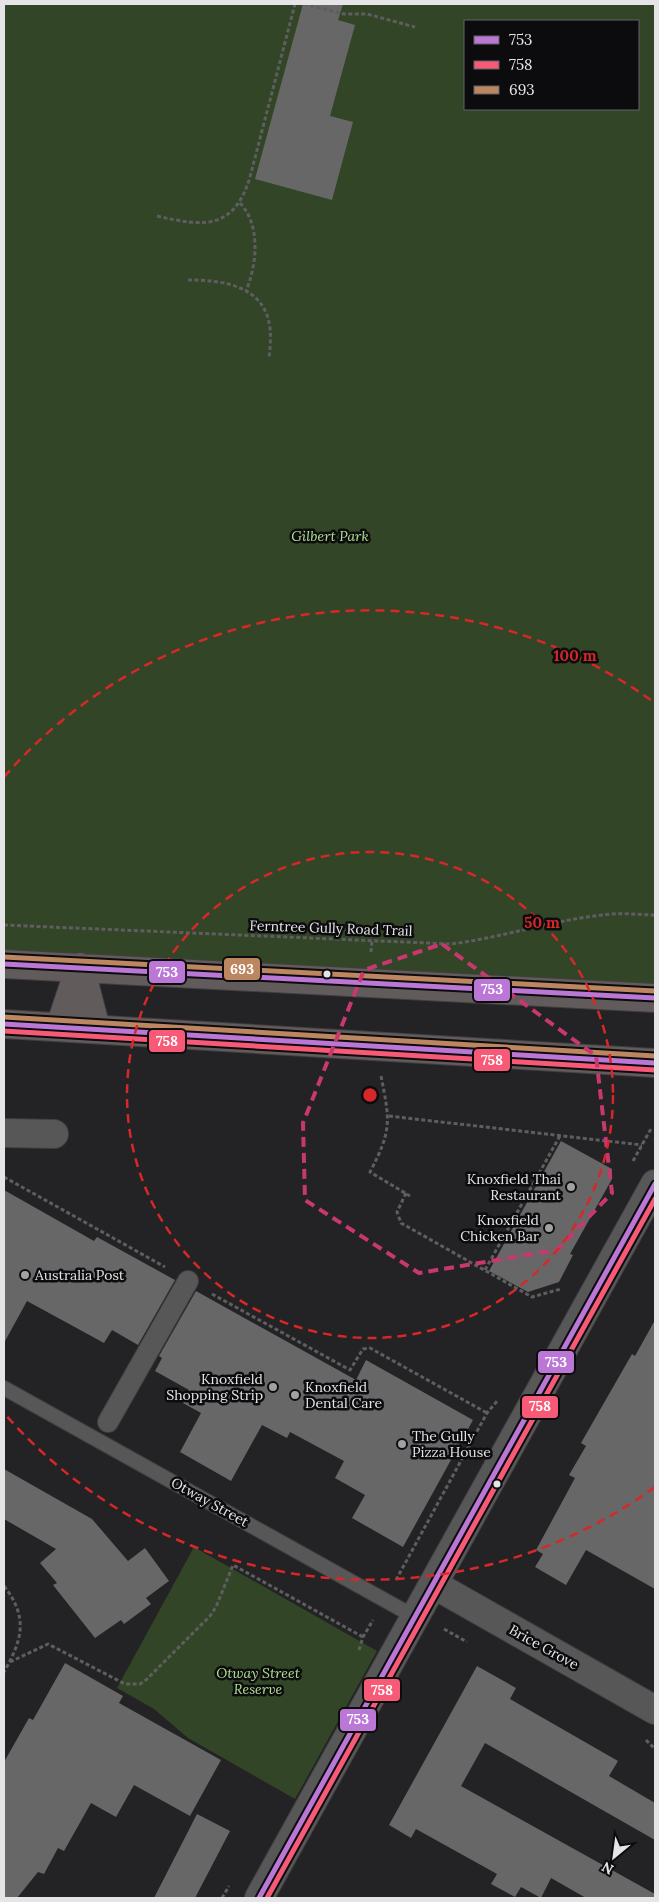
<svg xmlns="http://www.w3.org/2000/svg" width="659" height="1902" viewBox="0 0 659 1902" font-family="Lora,serif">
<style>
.green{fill:#334527;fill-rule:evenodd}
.building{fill:#686767}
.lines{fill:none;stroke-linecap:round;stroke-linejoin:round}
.service-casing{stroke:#403f40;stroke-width:16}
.pedestrian-casing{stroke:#403f40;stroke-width:22}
.minor-casing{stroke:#403f40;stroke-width:30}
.primary-casing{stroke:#403f40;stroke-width:30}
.path{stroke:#5e5e60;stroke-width:3;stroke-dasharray:4 2.5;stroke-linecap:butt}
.service{stroke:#585758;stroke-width:14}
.pedestrian{stroke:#585758;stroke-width:20}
.minor{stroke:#585758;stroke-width:28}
.primary{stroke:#625b5c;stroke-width:28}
.bus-1-casing{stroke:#0c0b0d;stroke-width:9}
.bus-2-casing{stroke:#0c0b0d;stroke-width:9}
.bus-3-casing{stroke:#0c0b0d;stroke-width:9}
.bus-1{stroke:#ba77d6;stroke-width:5}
.bus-2{stroke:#f75a77;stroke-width:5}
.bus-3{stroke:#bb8660;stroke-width:5}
.marked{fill:none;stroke:#c73770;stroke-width:4;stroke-dasharray:10 6;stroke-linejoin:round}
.ring{fill:none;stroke:#d62828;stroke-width:2.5;stroke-dasharray:9 6}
.bus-dot{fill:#e5e4e6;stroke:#0c0b0d;stroke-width:2}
.poi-dot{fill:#a1a0a2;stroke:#0c0b0d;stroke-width:2}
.labels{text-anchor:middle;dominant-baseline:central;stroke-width:5;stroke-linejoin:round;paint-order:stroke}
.park-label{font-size:14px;font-style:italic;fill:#afe091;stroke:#0c0b0d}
.street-label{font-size:14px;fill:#e5e4e6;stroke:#0c0b0d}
.poi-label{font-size:14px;fill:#e5e4e6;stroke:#0c0b0d;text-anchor:end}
.centre{fill:#d62828;stroke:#0c0b0d;stroke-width:2.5}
.ring-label{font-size:15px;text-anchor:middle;font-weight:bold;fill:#d62828;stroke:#0c0b0d;stroke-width:5;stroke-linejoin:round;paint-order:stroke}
.line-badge{stroke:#0c0b0d;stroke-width:2}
.badge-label{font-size:14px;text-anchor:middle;font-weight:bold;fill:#fff}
</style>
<rect width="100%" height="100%" fill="#232224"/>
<path class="green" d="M4 4H655V998L4 964ZM465 21H638V109H465Z
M194 1547 377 1651 295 1799 188 1738 154 1709 117 1688Z"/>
<path class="building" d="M303 4H343L338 20 355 25 330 116 353 122 332 200 255 179Z
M561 1141 612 1169V1179L570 1254 573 1255 559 1282 528 1292 489 1271Z
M4 1190 94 1241 97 1237 175 1280 138 1345 112 1330 104 1343 27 1301 4 1343Z
M196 1291 356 1380 366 1360 473 1420 403 1547 352 1518 365 1495 335 1478 344 1461 290 1432 287 1438 262 1425 231 1481 180 1452 201 1413 183 1403 189 1390 155 1371 162 1358 159 1356Z
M655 1320V1589L586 1550 566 1585 535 1567 543 1554 536 1550 575 1478 569 1475 586 1446 581 1443 632 1354 635 1356Z
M4 1469 92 1519 128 1561 145 1548 169 1581 146 1598 151 1604 124 1624 121 1620 95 1638 53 1585 57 1583 40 1563 56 1549 4 1519Z
M65 1663 123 1696 119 1703 221 1760 190 1816 134 1785 116 1817 91 1803 64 1851 58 1848 44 1874 38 1872 17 1898H4V1762L29 1718 33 1720Z
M477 1666 516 1688 510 1699 618 1761 609 1776 655 1803V1840L485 1743 461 1786 655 1894V1898H586L551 1878 541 1898 521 1887 515 1897 491 1884 497 1874 416 1829 411 1838 389 1825Z
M197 1814 230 1831 195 1898H154Z"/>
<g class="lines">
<defs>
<path id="service" d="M4 1388 415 1617"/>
<path id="pedestrian" d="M108 1422 188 1281"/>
<path id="minor" d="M4 1133 54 1134
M433 1584 655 1710
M259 1898 655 1184"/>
<path id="primary" d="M4 964 655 998
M80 967 96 1029
M4 1024 655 1063
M60 1027 80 967"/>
</defs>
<use href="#service" class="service-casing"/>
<use href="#pedestrian" class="pedestrian-casing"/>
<use href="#minor" class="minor-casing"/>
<use href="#primary" class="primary-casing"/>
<path class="path" d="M304 4 344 14H367L415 27
M240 203C261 225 257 265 246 291
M157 216C204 227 234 230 250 177L295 4
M188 280C222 280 265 285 270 328 271 338 270 349 269 359
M4 925 451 944C506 937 559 918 613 914 627 913 641 915 655 915
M371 952 372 940
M381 1076C390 1121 392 1130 370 1172L410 1196
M389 1116 642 1145
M633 1161 652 1127
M4 1177 165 1267
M406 1193 397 1212 401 1223 532 1297 561 1289
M485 1270 561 1134
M212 1294 350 1370 363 1349 370 1348 487 1413
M396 1580 487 1413 498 1400
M4 1586C29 1618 22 1640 4 1672
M444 1629 467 1642
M359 1650 363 1637 373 1620
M10 1662 48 1644 125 1684H140L146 1680 210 1616 216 1607 233 1565 363 1637
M646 1740 655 1749
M222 1898 229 1886"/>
<use href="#service" class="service"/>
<use href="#pedestrian" class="pedestrian"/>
<use href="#minor" class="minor"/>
<use href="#primary" class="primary"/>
<defs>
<path id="bus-1" d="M4 964 655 998
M4 1024 655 1063
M259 1898 655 1184"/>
<path id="bus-2" d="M4 1031 655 1070
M267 1898 655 1199"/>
<path id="bus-3" d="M4 957 655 991
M4 1017 655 1056"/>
</defs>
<use href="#bus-1" class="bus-1-casing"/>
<use href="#bus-2" class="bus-2-casing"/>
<use href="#bus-3" class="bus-3-casing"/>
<use href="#bus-1" class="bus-1"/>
<use href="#bus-2" class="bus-2"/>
<use href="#bus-3" class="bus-3"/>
</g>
<path class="marked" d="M442 944 596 1056 612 1193 557 1250 419 1273 305 1200 303 1123 364 970Z"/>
<g class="ring">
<circle cx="370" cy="1095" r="243"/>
<path d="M655 1487A485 485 0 0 1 4 1413M4 777A485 485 0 0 1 655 703"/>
</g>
<g class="bus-dot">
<circle cx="327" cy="974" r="4.5"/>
<circle cx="497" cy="1484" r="4.5"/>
</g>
<g class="poi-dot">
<circle cx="571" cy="1187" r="5"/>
<circle cx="549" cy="1228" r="5"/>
<circle cx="25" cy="1275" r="5"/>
<circle cx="273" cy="1387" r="5"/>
<circle cx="295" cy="1395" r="5"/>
<circle cx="402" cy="1444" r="5"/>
</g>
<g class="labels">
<g class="park-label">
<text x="330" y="536">Gilbert Park</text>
<text x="258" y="1673">Otway Street<tspan x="258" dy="16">Reserve</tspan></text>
</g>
<g class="street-label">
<text transform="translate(331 928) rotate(2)">Ferntree Gully Road Trail</text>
<text transform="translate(210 1502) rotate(29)">Otway Street</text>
<text transform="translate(544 1647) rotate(29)">Brice Grove</text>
</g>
<g class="poi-label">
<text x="561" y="1179">Knoxfield Thai<tspan x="561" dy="16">Restaurant</tspan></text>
<text x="539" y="1220">Knoxfield<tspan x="539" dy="16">Chicken Bar</tspan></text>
<text x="35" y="1275" text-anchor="start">Australia Post</text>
<text x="263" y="1379">Knoxfield<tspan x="263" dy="16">Shopping Strip</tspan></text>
<text x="305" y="1387" text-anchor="start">Knoxfield<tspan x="305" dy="16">Dental Care</tspan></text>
<text x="412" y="1436" text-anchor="start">The Gully<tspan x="412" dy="16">Pizza House</tspan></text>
</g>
</g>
<circle cx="370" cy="1095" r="8" class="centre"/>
<g class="ring-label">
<text x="575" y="661">100 m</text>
<text x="542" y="928">50 m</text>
</g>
<g class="line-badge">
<rect x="223" y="957" width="38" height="24" rx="5" fill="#bb8660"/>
<rect x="148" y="960" width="38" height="24" rx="5" fill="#ba77d6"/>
<rect x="473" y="978" width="38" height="24" rx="5" fill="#ba77d6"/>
<rect x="148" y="1029" width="38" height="24" rx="5" fill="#f75a77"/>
<rect x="473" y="1048" width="38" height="24" rx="5" fill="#f75a77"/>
<rect x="537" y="1350" width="38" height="24" rx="5" fill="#ba77d6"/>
<rect x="521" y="1395" width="38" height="24" rx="5" fill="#f75a77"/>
<rect x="363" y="1678" width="38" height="24" rx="5" fill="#f75a77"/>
<rect x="339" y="1708" width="38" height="24" rx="5" fill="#ba77d6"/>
</g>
<g class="badge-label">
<text x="242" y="974">693</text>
<text x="167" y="977">753</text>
<text x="492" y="994">753</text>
<text x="167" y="1046">758</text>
<text x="492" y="1065">758</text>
<text x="556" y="1367">753</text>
<text x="540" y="1411">758</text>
<text x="382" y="1695">758</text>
<text x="358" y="1724">753</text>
</g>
<rect width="659" height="1902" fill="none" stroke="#e5e4e6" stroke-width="10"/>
<rect x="464" y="20" width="175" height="90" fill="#0c0b0d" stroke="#636264"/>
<rect x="474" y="36" width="25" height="8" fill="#ba77d6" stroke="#636264"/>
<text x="509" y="45" font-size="15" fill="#e5e4e6">753</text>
<rect x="474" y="61" width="25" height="8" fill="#f75a77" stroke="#636264"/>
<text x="509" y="70" font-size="15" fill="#e5e4e6">758</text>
<rect x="474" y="86" width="25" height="8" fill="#bb8660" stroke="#636264"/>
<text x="509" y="95" font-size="15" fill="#e5e4e6">693</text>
<g transform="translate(614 1857) rotate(209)" stroke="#0c0b0d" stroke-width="4" paint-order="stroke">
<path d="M0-4L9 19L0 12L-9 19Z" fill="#e5e4e6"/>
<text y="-8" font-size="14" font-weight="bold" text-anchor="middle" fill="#e5e4e6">N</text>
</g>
</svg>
